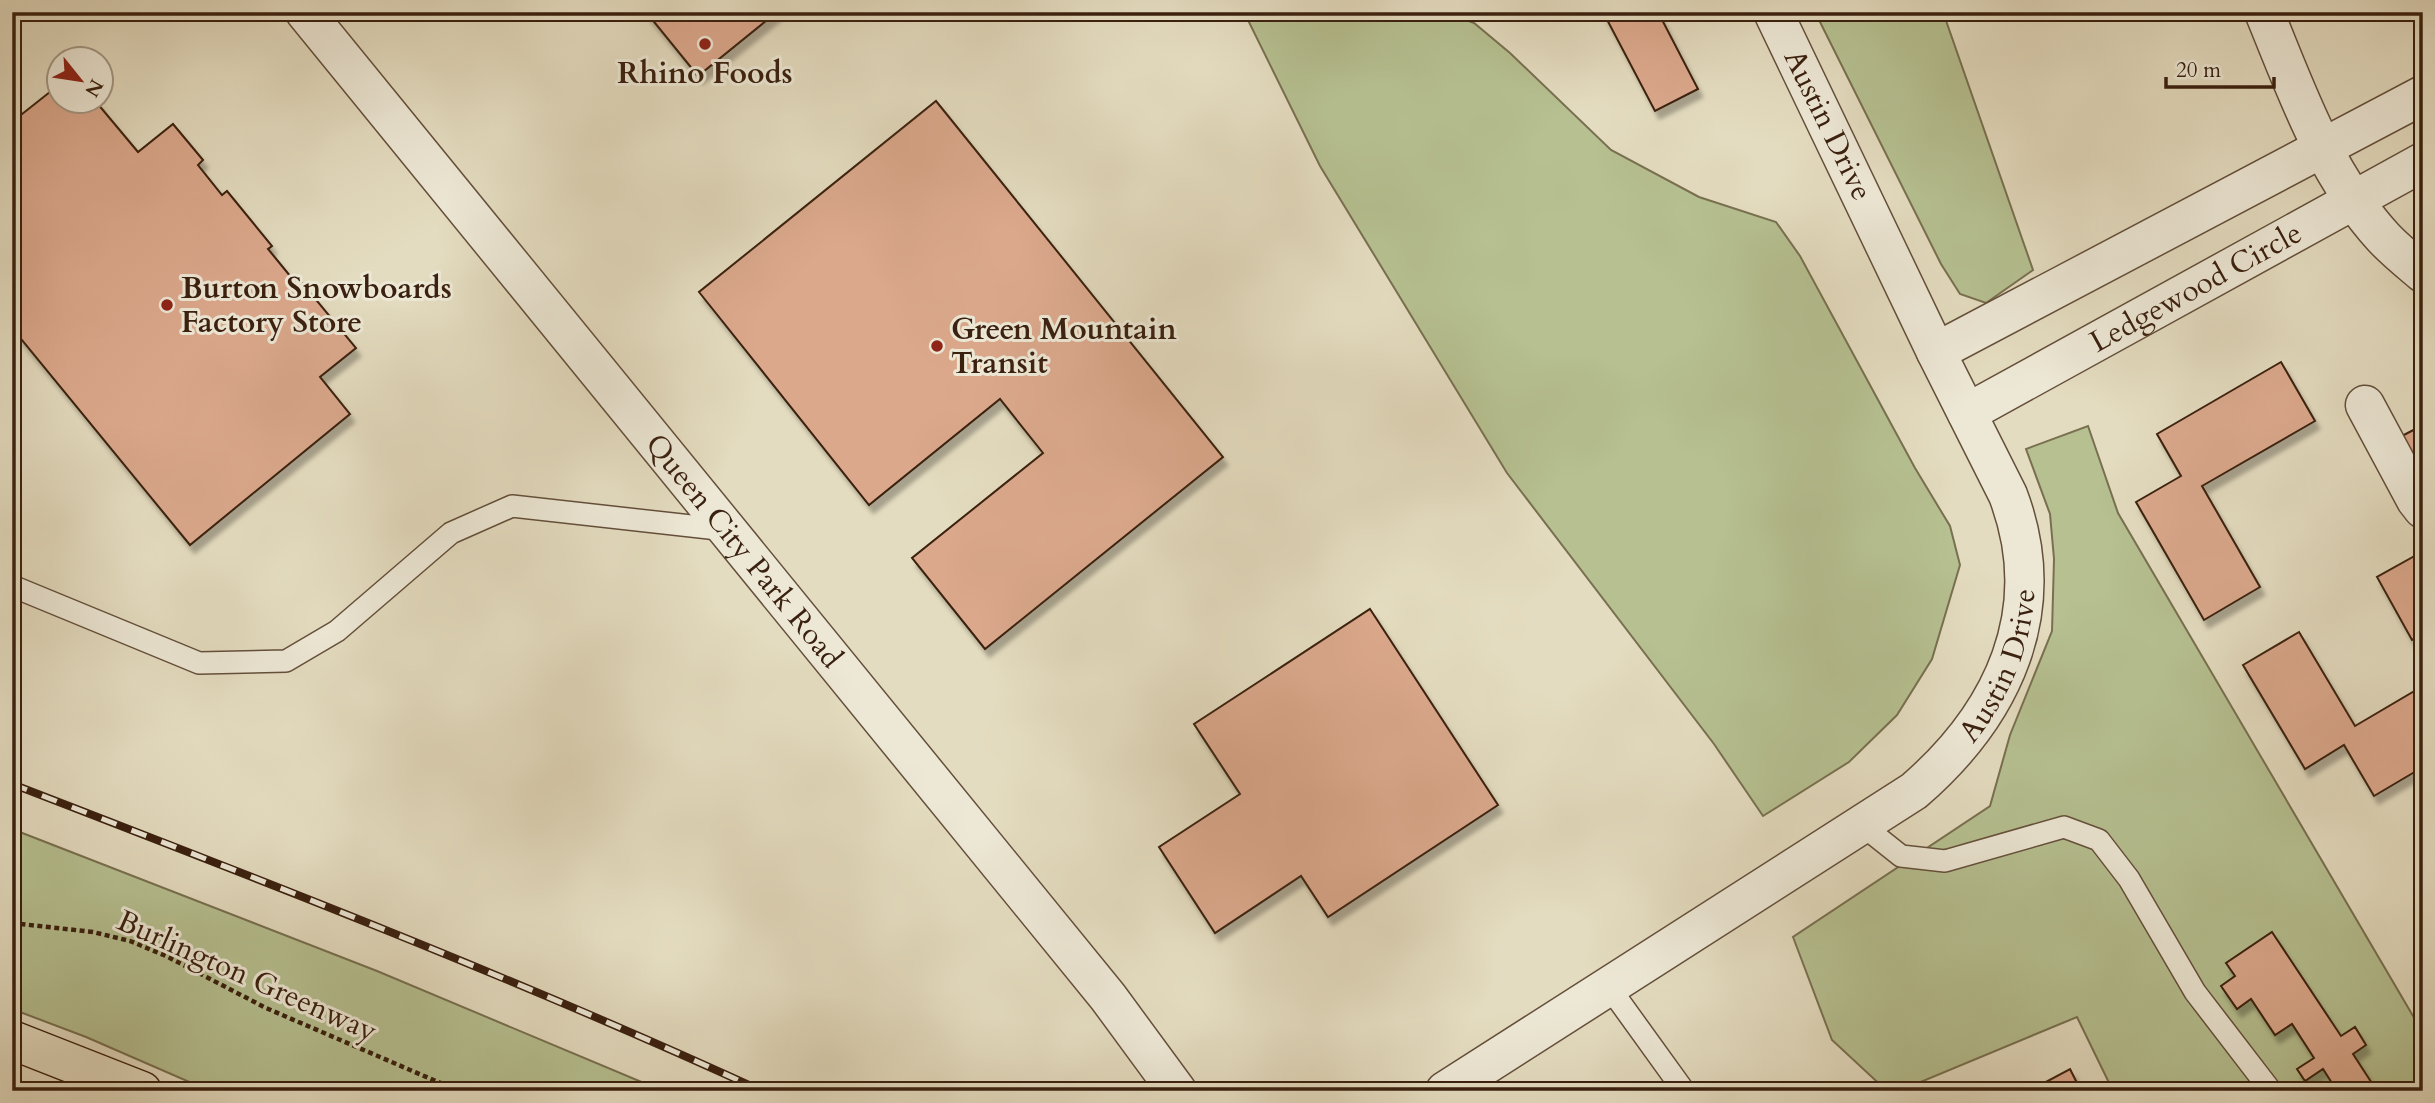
<svg xmlns="http://www.w3.org/2000/svg" width="2435" height="1103" viewBox="0 0 2435 1103" font-family="Cardo,serif">
<style>
.green{fill:#b6c091;stroke:#787050;stroke-width:2}
.building{fill:#dba88c;stroke:#3a200f;stroke-width:2;filter:url(#shadow)}
.lines{fill:none;stroke-linecap:round;stroke-linejoin:round}
.service-casing{stroke:#644f3b;stroke-width:24}
.minor-casing{stroke:#644f3b;stroke-width:41}
.tertiary-casing{stroke:#644f3b;stroke-width:41}
.primary-casing{stroke:#3a200f;stroke-width:41}
.path{stroke:#3a200f;stroke-width:4.5;stroke-dasharray:5 3.5;stroke-linecap:butt}
.service{stroke:#ede8d6;stroke-width:21}
.minor{stroke:#ede8d6;stroke-width:38}
.tertiary{stroke:#ede8d6;stroke-width:38}
.primary{stroke:#e4dcc0;stroke-width:38}
.rail-casing{stroke:#3a200f;stroke-width:8}
.rail{stroke:#ede8d6;stroke-width:5;stroke-dasharray:16;stroke-linecap:butt}
.poi-dot{fill:#8f2418;stroke:#ede8d6;stroke-width:2.5}
.labels{text-anchor:middle;dominant-baseline:central;stroke-width:6;stroke-linejoin:round;paint-order:stroke}
.poi-label{font-size:30px;font-weight:bold;fill:#3a200f;stroke:#ede8d6;text-anchor:start}
.street-label{font-size:30px;fill:#3a200f;stroke:#ede8d6}
</style>
<defs>
<filter id="shadow"><feDropShadow dx="4.5" dy="8" stdDeviation="2" flood-color="#0004"/></filter>
</defs>
<rect width="100%" height="100%" fill="#e4dcc0"/>
<filter id="stains"><feTurbulence type="fractalNoise" baseFrequency=".00286" numOctaves="4"/><feColorMatrix values="0 0 0 0 .2 0 0 0 0 .09 0 0 0 0 .02 0 0 0 .5 -.17"/></filter>
<radialGradient id="worn" r=".72"><stop offset=".6" stop-color="#630" stop-opacity="0"/><stop offset="1" stop-color="#630" stop-opacity=".3"/></radialGradient>
<path class="green" d="M1244 12H1445L1474 23 1510 53 1611 150 1699 197 1776 222 1800 256 1915 468 1950 526 1960 565 1932 659 1897 715 1849 762 1763 816 1714 744 1507 473 1320 166Z
M1815 12H1943L2033 270 1986 303 1960 294 1941 264Z
M2088 426 2118 513 2423 1033V1091H2113L2077 1017 1899 1091H1887L1832 1040 1793 937 1990 806 2010 735 2052 631 2054 559 2050 514 2026 449Z
M12 829 377 971 663 1091H210L86 1037 12 1009Z"/>
<path class="building" d="M646 12H777L698 76Z
M1603 12H1658L1698 89 1655 111Z
M60 84V102H99L97 103 138 152 173 124 203 160 198 165 222 195 227 191 272 246 268 249 295 282 299 279 356 348 320 377 350 414 190 545 12 328V122Z
M936 101 1223 457 985 649 912 558 1043 453 1000 399 869 505 699 292Z
M2281 362 2315 421 2202 486 2260 587 2204 620 2136 502 2181 476 2157 434Z
M2423 425V479L2400 437Z
M2420 553 2423 557V634L2412 640 2377 577Z
M1370 609 1498 805 1328 917 1301 876 1215 933 1159 847 1240 794 1194 724Z
M2299 632 2355 726 2423 686V767L2374 796 2344 745 2305 769 2243 665Z
M2272 932 2341 1036 2355 1027 2366 1045 2353 1054 2377 1091H2337L2323 1069 2305 1081 2297 1069 2314 1058 2292 1024 2275 1035 2251 999 2237 1009 2221 986 2235 976 2226 963Z
M2070 1069 2081 1091H2029Z"/>
<g class="lines">
<defs>
<path id="service" d="M12 586 199 663 286 661 337 631 451 533 512 506 727 530
M1862 825 1901 856 1945 861 2064 827 2099 840 2129 879 2195 992 2271 1091
M1609 987 1684 1091"/>
<g id="minor">
<path d="M2264 12C2297 92 2324 172 2383 237 2395 250 2410 262 2423 273"/>
<path d="M1936 352 2423 95"/>
<path d="M2365 405 2416 500 2423 509"/>
<path id="s1" d="M1967 413 2423 162"/>
<path id="s2" d="M1445 1091 1914 791C2003 714 2052 611 2008 495L1936 352 1773 12"/>
</g>
<g id="tertiary">
<path id="s3" d="M305 12 1108 997 1177 1091"/>
</g>
<path id="primary" d="M12 1040 142 1091"/>
</defs>
<use href="#service" class="service-casing"/>
<use href="#minor" class="minor-casing"/>
<use href="#tertiary" class="tertiary-casing"/>
<use href="#primary" class="primary-casing"/>
<path class="path" d="M12 923 93 932 130 941 166 956 266 1008 459 1091"/>
<use href="#service" class="service"/>
<use href="#minor" class="minor"/>
<use href="#tertiary" class="tertiary"/>
<use href="#primary" class="primary"/>
<defs>
<path id="rail" d="M12 784C264 881 516 978 762 1091"/>
</defs>
<use href="#rail" class="rail-casing"/>
<use href="#rail" class="rail"/>
</g>
<g class="poi-dot">
<circle cx="705" cy="44" r="7"/>
<circle cx="167" cy="305" r="7"/>
<circle cx="937" cy="346" r="7"/>
</g>
<g class="labels">
<g class="poi-label">
<text x="705" y="73" text-anchor="middle">Rhino Foods</text>
<text x="181" y="288">Burton Snowboards<tspan x="181" dy="34">Factory Store</tspan></text>
<text x="951" y="329">Green Mountain<tspan x="951" dy="34">Transit</tspan></text>
</g>
<g class="street-label">
<text transform="translate(1828 125) rotate(64)">Austin Drive</text>
<text stroke="none"><textPath href="#s1" startOffset="261">Ledgewood Circle</textPath></text>
<text stroke="none"><textPath href="#s3" startOffset="695">Queen City Park Road</textPath></text>
<text stroke="none"><textPath href="#s2" startOffset="712">Austin Drive</textPath></text>
<text transform="translate(247 976) rotate(24)">Burlington Greenway</text>
</g>
</g>
<rect width="2435" height="1103" fill="none" stroke="#e4dcc0" stroke-width="42"/>
<rect x="14" y="14" width="2407" height="1075" fill="none" stroke="#3a200f" stroke-width="3.5"/>
<rect x="21" y="21" width="2393" height="1061" fill="none" stroke="#3a200f" stroke-width="2"/>
<g transform="translate(80 80) rotate(120)"><circle r="33" fill="#ede8d6" stroke="#a59886" stroke-width="2"/>
<path d="M0-5L12 26L0 18L-12 26Z" fill="#8f2418"/>
<text y="-10" font-size="19" font-weight="bold" text-anchor="middle" fill="#3a200f">N</text>
</g>
<path d="M2166 77v10h108v-10" fill="none" stroke="#3a200f" stroke-width="3.5"/>
<text x="2176" y="77" font-size="21" fill="#3a200f" stroke="#ede8d6" stroke-width="5" paint-order="stroke">20 m</text>
<rect width="100%" height="100%" filter="url(#stains)"/>
<rect width="100%" height="100%" fill="url(#worn)"/>
</svg>
